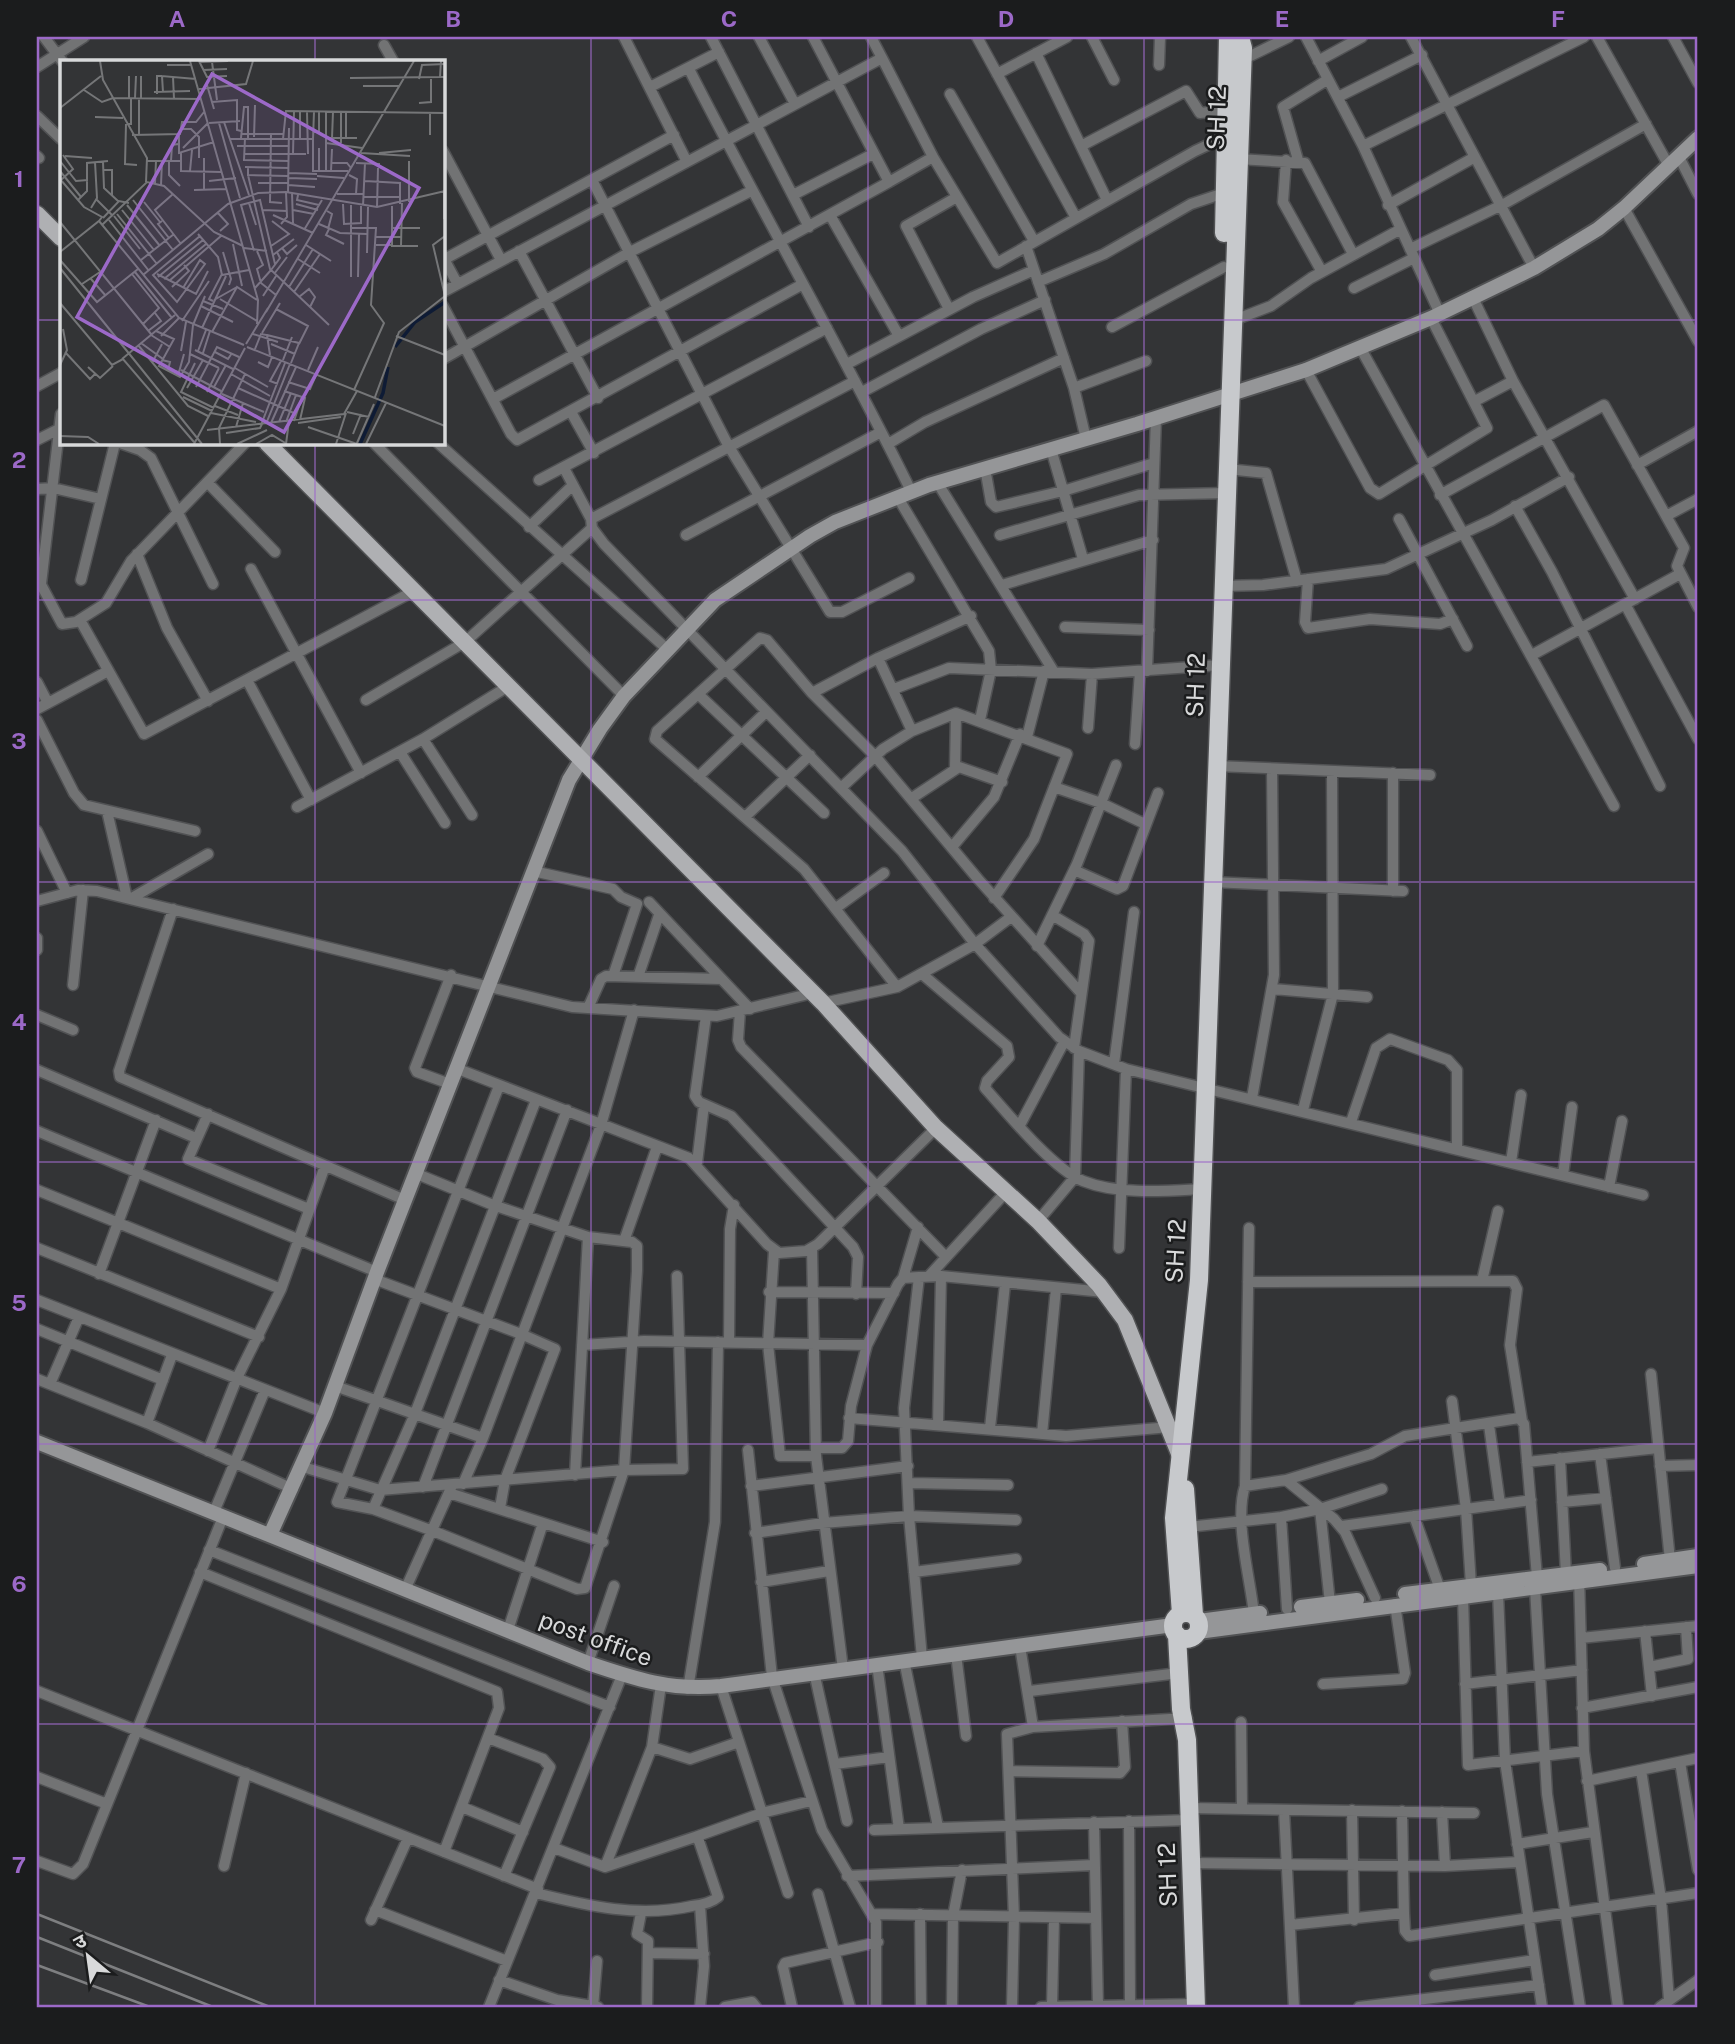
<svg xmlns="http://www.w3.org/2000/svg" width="1735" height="2044" viewBox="0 0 1735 2044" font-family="'Public Sans','Noto Sans Devanagari',sans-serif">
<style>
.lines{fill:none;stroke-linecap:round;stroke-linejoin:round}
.street-casing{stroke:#515254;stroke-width:13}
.secondary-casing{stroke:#515254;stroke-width:18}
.primary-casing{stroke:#515254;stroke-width:19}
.highway-casing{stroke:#515254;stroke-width:21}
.street{stroke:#727374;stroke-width:10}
.secondary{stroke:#959698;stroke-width:14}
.primary{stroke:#afb0b3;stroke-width:16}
.highway{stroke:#c7c9cc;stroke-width:18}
.rail{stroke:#7e7f81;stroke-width:2.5}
.grid{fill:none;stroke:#9c69c8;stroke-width:2;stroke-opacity:0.55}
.labels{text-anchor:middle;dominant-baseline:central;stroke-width:5;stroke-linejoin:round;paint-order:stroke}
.street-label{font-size:24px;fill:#d8d9da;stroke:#1b1c1d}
.inset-river{fill:none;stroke:#0e1b35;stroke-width:3.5}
.inset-road{fill:none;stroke:#757678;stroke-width:2}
.view{fill:#9c69c8;fill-opacity:0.15;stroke:#9c69c8;stroke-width:3.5}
.inset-edge{fill:none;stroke:#d8d9da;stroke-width:3.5}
.neatline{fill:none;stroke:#9c69c8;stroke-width:2.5}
.grid-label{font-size:23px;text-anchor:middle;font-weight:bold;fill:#9c69c8}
</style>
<rect width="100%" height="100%" fill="#333436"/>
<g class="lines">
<defs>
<path id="street" d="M44 37 62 61
M624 37 687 162
M711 37 809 227
M759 37 795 104
M813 37 889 182 933 157
M977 37 1076 218
M1092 37 1114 80
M1306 37 1363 146 1440 314
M1411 37 1534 268
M1597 37 1669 166
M1673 37 1698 83
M384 45 393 61
M1036 53 1107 200
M882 58 933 157 997 263 1195 151 1225 137
M1242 60 1289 37
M1318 61 1362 37
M1159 65 1160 37
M37 67 84 37
M689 69C761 211 841 348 911 491
M997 74 1067 37
M650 87 719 52
M950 94 1034 241
M1338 97 1422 55
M37 116 61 139
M1081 146 1186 91 1200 113 1228 110
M1363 146 1584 37
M443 151 501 260
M37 156 39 158
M1679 157 1698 194
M1238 159 1305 163 1353 254
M1286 160 1283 202 1322 272
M1298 160 1283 107 1327 80
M592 180 728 445 830 612H842L909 578
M793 195 873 154
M1388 205 1475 157
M1624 208 1698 341
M830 215 899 336
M1026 246 1074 388 1086 439
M1410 249 1502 205 1646 124
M519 251 598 398
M443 257 457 283
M443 260 674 135
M1038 282 1104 254 1191 204 1224 193
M1354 288 1414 258
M443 292 882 58 871 37
M1473 298 1513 381 1635 599
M443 306 511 434 517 440 803 284
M949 309 906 226 957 197
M1232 321 1271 306 1311 278 1401 229
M1112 327 1224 267
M1361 349 1614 806
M443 359 630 252 751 191
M847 364 973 297 1034 270
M1306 370 1370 488 1379 494 1487 428 1431 318
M37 386 61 373
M1074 388 1146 361
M862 392 981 329 1045 300
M493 399 889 182
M1475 401 1513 381
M571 412 594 453
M37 440 61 428
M120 443 140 450 151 458 213 584
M374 443 624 696
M438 443 668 650
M888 444 925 422 1064 358
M1051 449 1083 559
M1637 465 1698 431
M564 468 591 519 855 381
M985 468 991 502 996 507 1063 491 1154 463
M1227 469 1266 473 1297 581
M539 480 827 328
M937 482 1054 672
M208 483 275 552
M37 489 53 488 101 499
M1440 495 1604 405 1684 548 1677 566 1698 607
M897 496 989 651 991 670 980 720
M1515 506 1552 572 1660 786
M1666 516 1698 499
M591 519 592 528 604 544 902 851 975 944 1059 1037 1079 1051 1126 1069 1643 1195
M1399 519 1467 646
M529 527 573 485
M686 535 881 432
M1000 535 1139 495 1226 493
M137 554 167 628 208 701
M251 569 361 773
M37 577 62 624 76 622 106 603 131 561 245 443
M1308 579 1305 622 1308 628 1370 619 1440 624 1453 619
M81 580 115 443
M41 584 61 414
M1002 585 1153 540
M1223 586 1263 585 1386 569 1492 520 1569 477
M1625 604 1698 739
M80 620 144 734 414 591
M1065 627 1149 630
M1532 655 1680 574
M1147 671 1156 418
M247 680 311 800
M37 682 48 703
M894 689 949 668 1092 674 1220 665
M812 693 878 658 971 616
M698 694 824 813
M366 700 465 642 592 528
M37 709 108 671
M37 720 74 793 84 805 195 831
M1088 728 1092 674
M912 731 956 713 1067 754 1034 839 994 898
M1027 737 1044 671
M423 739 472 815
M1135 744 1140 671
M400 752 445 823
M1216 766 1430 775
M955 768 956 713
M1393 773V891
M698 777 766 712
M842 787 883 749 912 731 878 658
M1054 787 1101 803 1145 824
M912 798 959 767 1002 782
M297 807 423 739 507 687
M107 811 127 898
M745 817 810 755
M37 831 67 893
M952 847 994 797 1020 734
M1074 870 1117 889 1123 886 1158 793
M533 871 613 889 621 897 637 904 613 976
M1212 882 1403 891
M130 899 208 854
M37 901 78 890 97 891 572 1007 717 1016 813 993
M649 902 750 1009
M836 908 884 873
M173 909 119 1071 120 1077 405 1200
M1052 915 1084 934 1089 941 1074 1048
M37 938V950
M1037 946 1077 864 1116 765
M922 974 1007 1046 1009 1057 987 1081 985 1088C1008 1114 1053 1169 1083 1181 1118 1195 1165 1191 1202 1189
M638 977 659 915
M73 985 83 890
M897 987 804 869 655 739 657 731 760 638 767 640 812 693 875 756 978 879 1081 993
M1273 989 1367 997
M823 1003 897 987 975 944 1011 917
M588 1008 601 979 606 976 721 979
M740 1011 738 1040 741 1047 946 1257
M37 1015 73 1030
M706 1016 695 1096 699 1102 731 1116 853 1247 858 1257 856 1294
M1114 1064 1134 912
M458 1069 689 1158 767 1244 779 1253 806 1251 818 1244 936 1128
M37 1070 196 1138
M450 1084 417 1072 415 1068 451 975
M499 1086 337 1502 373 1509 433 1531 577 1589 585 1588 624 1470 637 1271V1246L632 1242 588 1237 575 1475
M1252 1098 1274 975 1272 769
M1303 1110 1333 994 1332 771
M208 1114 188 1159 309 1209
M1351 1122 1376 1048 1390 1039 1448 1060 1457 1070V1149
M1020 1125 1064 1042
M37 1131 377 1272
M1511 1162 1521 1095
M697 1163 704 1105
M417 1174 493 1205 588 1237
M1563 1175 1572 1107
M1609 1187 1622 1121
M37 1190 281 1289
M1038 1221 1075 1177 1079 1051
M624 1241 657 1147
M37 1248 259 1337
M812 1248 816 1456 843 1669
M1119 1248 1126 1069
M774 1251 768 1344 780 1456H816
M99 1274 156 1120
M929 1276 1006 1192
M903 1278 918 1227
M374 1279 521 1334 555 1349 505 1480 500 1508
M1482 1281 1498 1211
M1248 1282 1513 1281 1517 1289 1510 1345 1522 1421
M769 1292 894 1293
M37 1300 325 1413
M37 1329 163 1380
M729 1342 730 1229 734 1205
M582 1345 644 1341 867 1345
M1651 1374 1670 1560
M37 1379 147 1423 293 1489
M50 1384 79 1317
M335 1386 483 1438
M1452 1401 1466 1509 1471 1585
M849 1418 1066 1436 1170 1427
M147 1423 172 1355
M938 1425 941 1276
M1489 1425 1500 1504
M990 1428 1005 1284
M1042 1434 1056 1288
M816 1448H842L848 1441 851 1406 867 1345 898 1284 903 1278 919 1277
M748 1450 772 1677 822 1830 876 1922V2007
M208 1451 237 1378 281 1289 325 1166
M1600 1454 1615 1568
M1560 1458 1566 1574
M1527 1462 1658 1448
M1660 1466 1698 1465
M303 1467 380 1490 624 1470 683 1469 677 1276
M1286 1480 1371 1454 1405 1436 1519 1418 1524 1424 1537 1577
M910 1483 1008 1485
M463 1484 483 1438 601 1125 634 1010
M751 1486 908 1466
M1245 1486 1249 1228
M423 1487 567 1110
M449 1493 603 1542
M1562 1502 1606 1498
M373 1509 414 1416 536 1100
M1320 1509 1330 1603
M214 1512 265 1390
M1414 1516 1442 1595
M1281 1517 1287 1609
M1342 1526 1531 1500
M1188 1527 1281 1517 1320 1509 1382 1489
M755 1533 823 1523 909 1516 1016 1520
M209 1550 610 1707
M200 1572 497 1692 499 1708 444 1852
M914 1572 1016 1559
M1579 1576 1584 1751 1618 2007
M761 1582 829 1571
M1535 1588 1547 1794 1580 2007
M405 1590 451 1488
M1498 1593 1505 1761 1542 2007
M1463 1597 1468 1765 1584 1751
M1254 1614C1250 1577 1234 1520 1245 1486L1286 1480 1334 1519 1345 1532 1375 1598
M508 1630 543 1523
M1645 1631 1652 1696
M1581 1638 1698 1626
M1020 1646 1033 1727
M956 1654 966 1736
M922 1658 909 1516 904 1408 919 1277 941 1276 1104 1292
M904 1660 938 1827
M588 1663 614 1586
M877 1664 899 1829
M1649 1667 1688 1659 1686 1627
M814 1672 847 1821
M1323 1684 1403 1679 1405 1673 1395 1604
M1465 1684 1582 1670
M721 1686 788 1893
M688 1689 715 1522 718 1342
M37 1691 538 1889
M1030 1691 1179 1673
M1582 1708 1698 1687
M1241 1722 1242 1807
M488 1738 543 1759 550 1767 504 1876
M652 1747 690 1759 739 1742
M1680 1762 1698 1870
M835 1764 889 1757
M1641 1770 1661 1899 1669 2000
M1009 1771 1120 1773 1125 1767 1122 1721
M37 1777 107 1804
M1587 1781 1698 1758
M462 1807 523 1832
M1190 1808 1474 1813
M1284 1810 1294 2007
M1352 1810 1354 1920
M1402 1811 1404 1913
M1442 1812 1445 1866
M1129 1821 1130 2005
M1094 1822 1098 2007
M874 1830 1190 1820
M695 1837 762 1813 811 1801
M1517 1844 1593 1832
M37 1861 73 1874 83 1864 223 1517
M1191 1863 1445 1866 1519 1862
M224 1866 246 1773
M605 1867 652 1747 661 1685
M847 1876 1094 1865
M536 1893C588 1906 639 1918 692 1906 701 1905 711 1903 718 1897L699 1841 695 1837 605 1867 554 1848
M818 1894 850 2007
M700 1905 704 1966 700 2007
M375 1910 507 1961
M641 1913 637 1934 648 1941 647 2007
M872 1914 1096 1918
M920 1914 921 2007
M371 1920 408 1838
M1290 1925 1404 1913 1405 1931 1409 1936 1698 1893
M648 1953 704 1954
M1435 1975 1535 1960
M499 1980 557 2000 598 2007
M489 2007 622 1675
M593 2007 597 1961
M725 2007 752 2002 756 2007
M792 2007 783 1967 785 1963 878 1942
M952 2007 953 1916 962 1870
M1012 2007 1014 1918 1007 1734 1033 1727 1187 1718
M1041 2007 1196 2004
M1052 2007 1054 1919
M1359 2007 1539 1985
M1660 2007 1698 1980"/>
<path id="secondary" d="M37 1442 588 1663C635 1679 671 1691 721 1686L1173 1625
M270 1535 325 1413 377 1272 569 780 600 729 624 696 715 600 810 536 835 522 929 485 1137 424 1306 370 1431 318 1534 268 1598 229 1624 208 1698 138
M1644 1564 1698 1556
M1405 1594 1600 1570
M1301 1607 1357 1600
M1199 1621 1260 1613
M1198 1632 1698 1566"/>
<path id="primary" d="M37 214 61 238
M267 443 823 1003 936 1128 1038 1221 1099 1285 1125 1320 1180 1456"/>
<path id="highway" d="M1224 233 1228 37
M1185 1489 1194 1615
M1173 1626a13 13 0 1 1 26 0a13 13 0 1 1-26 0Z
M1181 1614 1174 1518 1199 1280 1243 48 1240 37
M1177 1635 1181 1709 1187 1740 1196 2007"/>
</defs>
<use href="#street" class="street-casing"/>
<use href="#secondary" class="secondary-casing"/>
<use href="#primary" class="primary-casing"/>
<use href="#highway" class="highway-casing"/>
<use href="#street" class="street"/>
<use href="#secondary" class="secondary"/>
<use href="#primary" class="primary"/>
<use href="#highway" class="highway"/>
<path class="rail" d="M37 1914 270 2007
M37 1937 213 2007
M37 1965 150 2007"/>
</g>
<path class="grid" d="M315 37V61M591 37V2007M868 37V2007M1144 37V2007M1420 37V2007M37 320H61M443 320H1698M315 443V2007M37 600H1698M37 882H1698M37 1162H1698M37 1444H1698M37 1724H1698"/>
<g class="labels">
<g class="street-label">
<text transform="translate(1216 118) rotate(-88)">SH 12</text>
<text transform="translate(1195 685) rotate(-88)">SH 12</text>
<text transform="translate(1175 1251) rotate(-87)">SH 12</text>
<text transform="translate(596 1638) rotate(20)">post office</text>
<text transform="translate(1167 1875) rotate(-92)">SH 12</text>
</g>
</g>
<g transform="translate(60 60)">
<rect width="385" height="385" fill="#333436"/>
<path class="inset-river" d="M335 287 355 262 385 242M300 384 323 333 328 307"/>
<path class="inset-road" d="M40 1 43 20 87 98 86 122M130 1 198 240 197 264M139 1 147 17 167 16M381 1 380 17H385M140 2 168 1M152 2 157 40M107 5H132M143 10 167 9M113 17 114 39M290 18 380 17M359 19 362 5 385 4M147 25 154 49M303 26H340M139 29 186 24 193 1M24 30 42 42 53 38 140 39M94 32 130 31M103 32 102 16 136 19M97 34V16H102M69 38V16M75 38 76 16M81 38V16M152 42 177 40V70L181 71M359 43 371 42V19M0 48 41 16M247 52 248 94M281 52V83M286 52V78M370 53V75M35 57 63 58M164 62 189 135M149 63 180 61M159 63 180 138M66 64 65 104 77 105M67 64H71V38M121 69H131L139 77V98M253 72H259V52M119 74V93L154 82M181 74H223M211 74 210 142 222 143M72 75 120 74 122 62H136L144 52M79 75V38M194 77 195 45M181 78 184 47H188V78M185 78 184 100 229 101M266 78H297M272 78 273 52M170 79H253L254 52M223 79 226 51 385 53M240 79V52M253 79V111H288M266 83 302 88M177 86H228M123 88 148 63M259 88V111M121 93V111L161 112M301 93 350 96M319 93 351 90M184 94H246M233 94 234 52M5 96 32 98M0 101 16 121 28 120M87 101H120M109 101V115L120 126M111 101 112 85 118 84M43 102 44 128 58 141M271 103H287L291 108M296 103 320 104M185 107 229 108M188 107V115L228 116M43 110H52V135M0 111 21 137M130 111 132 90M266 111V52M271 111 272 89M229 113 257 114M188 115 210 209 269 265M289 115 297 119 296 134M257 116 284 118M229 118 257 119M0 119 24 147 42 157 39 161M1 120 13 109 3 95M149 121 176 118M305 121 340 123V144M95 123 96 101M198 123H228M101 125 102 101M228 125 255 127M134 130 167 129M144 130V98M228 133 229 68M232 133 233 163M113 134 95 150 121 184M277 134H304M238 135 237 140 259 145M303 137H340M36 139 53 156M18 140 27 131V103L48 101M73 140 113 190M84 142 100 162M349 142V101M189 143 196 165M236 144 258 150M283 144 284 164 301 163V146M67 145 100 186M303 146 305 103M317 147 318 108M31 148 37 138 35 102M62 150 94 190M203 150 227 151M233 150 254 154M267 151 272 154 268 169M158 153 168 164 160 171M57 154 97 204M213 155 253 173M54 156 80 189M43 158 59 141 69 143M384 159V131M49 160 89 211M102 161 98 164 109 178M0 162 91 274M221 164 227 157 226 132M259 164 280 173 307 174M42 165 87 122 104 126 154 172 183 186M291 168H316L311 245 324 263 294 330M332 168H360M269 169 266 175 284 184M244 170 262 140M138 174 158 197 162 215 189 210M316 177H341M173 184 182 226M246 185 271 201M316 185H332V146M211 186 229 174 212 161M331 186H358M341 186 342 143M184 188 207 191M222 188 227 194 237 185M194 191 181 145 200 140 215 204M197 191 203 205 197 209 201 223 216 235M0 192 39 161 119 258 184 285M163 192 171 219 169 225M307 193 308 147M213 195 234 179M238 199 260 213M0 200 37 242 78 209M81 200 114 174M0 208 142 384M211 210 220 198 217 192M75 212 112 258M72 214 99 248 83 264M97 214 136 234 148 211M214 214 227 197M83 215 168 144 198 133 226 132 317 147 385 131M98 217 143 180M291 217V145M298 217 299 174M31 219 46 236M104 219 146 184M109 221 161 176M22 224 40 212M112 227 129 211 124 205M229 227 253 189M123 228 140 200 145 204 117 242 93 215 140 176M195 228 211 210M234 232 260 194M203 236 216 216M385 236 373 185 385 176M239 237 249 229 255 237 250 247M160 239 197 261M154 240 177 227M143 241 163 249M153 241 149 239 162 214M0 243 52 305 63 299 134 382M141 246 173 262M216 249 248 266 239 284M206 252 354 1M122 261 149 221M142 268 166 216M88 271 101 261 95 253M152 272 177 227 197 240M202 273 220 243M193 274 218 282M91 275 110 287M207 275 239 283 231 303M101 276 119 258M336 276 385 295M81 283 103 299 114 279 96 271M186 284 208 248M211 284 235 294M78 285 128 346 148 356M187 287 385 366M195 289 201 274 207 275 210 295M135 290 173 309M121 291 126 262M138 291 146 270M5 292 30 319 35 314M155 292 168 299 172 293M143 293 150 271M130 294 159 308M62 299 115 255M103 299 99 306 120 317 129 302 133 265 145 236M102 300 110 302 108 310 119 312 124 294M223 300 232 277M198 302 208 307 212 297M92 303 102 284M135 303 121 332 154 348M0 305 7 290 3 269M28 307 40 318 53 306M175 308 208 327M121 310 161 331M248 310 258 287M171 314 210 336M228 322 250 329 256 315M218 324 210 321 221 301M136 327 157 287 179 297M154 327 166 305M127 328 143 300M178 328 236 354M224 331 245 338 240 360M147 332 159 308M162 334 204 352M123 337 152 351M315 337 339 272 385 236M155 346 178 355M287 352 309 357M151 353 196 362M234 361 242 337M219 362 231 333M226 362 236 335M211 363 236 307M238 363 281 357M206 364 230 304M201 365 225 303M176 367 183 343M248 367 297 384M147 370 284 354 297 331M166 373 200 368 202 364M293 374 301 354M0 376 28 377 39 384M297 383 314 344M134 384 185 288M160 384 159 368 185 314M177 384 207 370M196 384 212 375 227 384M226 384 229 361M276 384 286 353M306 384 326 343"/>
<path class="view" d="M152 14 359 128 224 372 17 257Z"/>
<rect width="385" height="385" class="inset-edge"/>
</g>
<rect width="1735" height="2044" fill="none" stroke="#1b1c1d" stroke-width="77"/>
<g transform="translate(88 1956) rotate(331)" stroke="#1b1c1d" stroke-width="5" paint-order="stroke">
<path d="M0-5L12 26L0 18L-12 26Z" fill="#d8d9da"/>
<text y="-10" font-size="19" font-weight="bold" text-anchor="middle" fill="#d8d9da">उ</text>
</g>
<rect x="38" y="38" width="1658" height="1968" class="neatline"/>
<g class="grid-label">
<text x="177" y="27">A</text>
<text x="453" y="27">B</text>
<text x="729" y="27">C</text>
<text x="1006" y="27">D</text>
<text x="1282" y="27">E</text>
<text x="1558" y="27">F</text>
<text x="19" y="187">1</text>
<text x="19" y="468">2</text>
<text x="19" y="749">3</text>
<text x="19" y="1030">4</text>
<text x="19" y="1311">5</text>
<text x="19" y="1592">6</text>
<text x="19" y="1873">7</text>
</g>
</svg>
